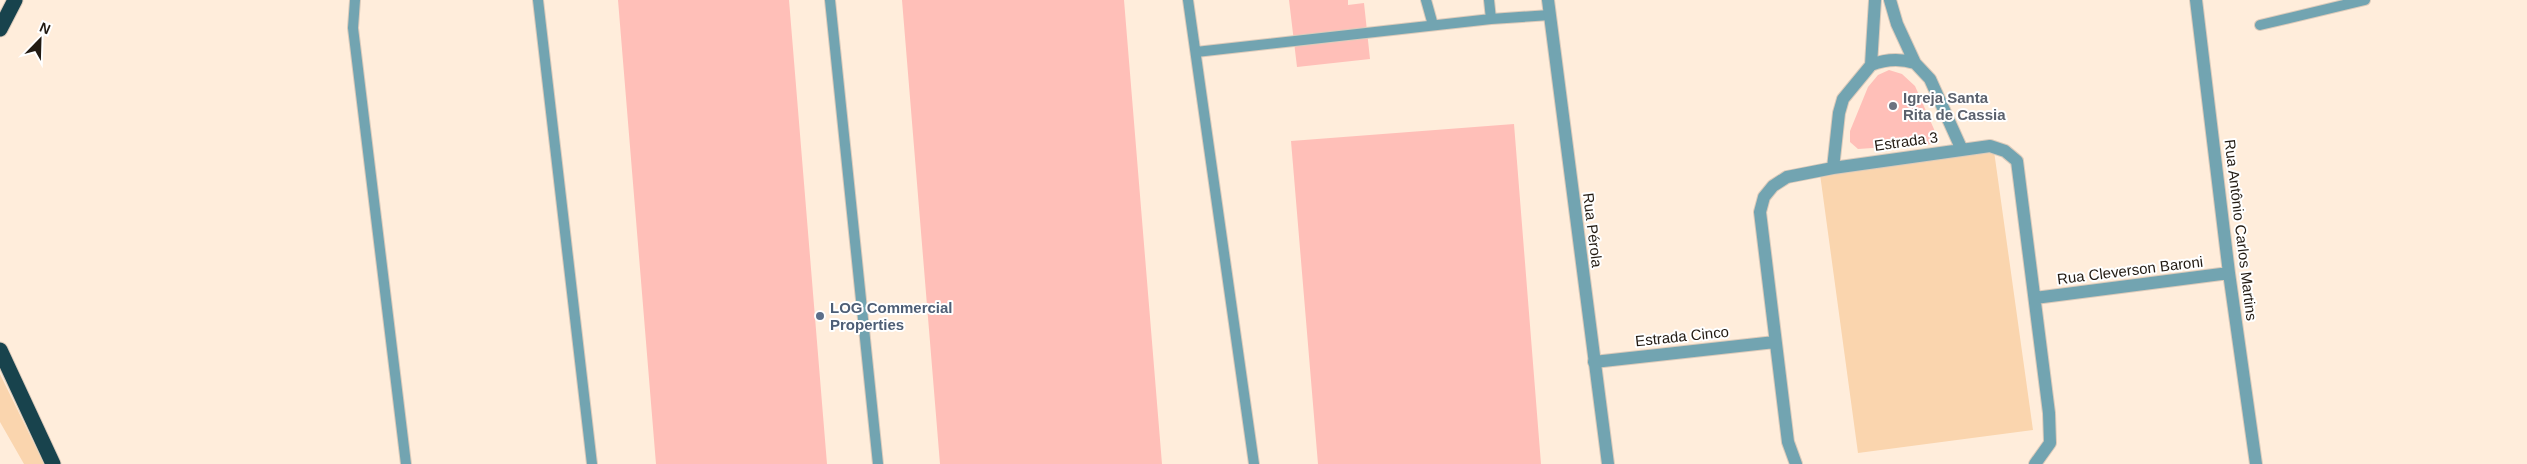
<svg xmlns="http://www.w3.org/2000/svg" width="2527" height="464" viewBox="0 0 2527 464" font-family="Arial,sans-serif">
<style>
.green{fill:#fad5ae}
.building{fill:#ffbfb8}
.lines{fill:none;stroke-linecap:round;stroke-linejoin:round}
.service-casing{stroke:#dccbbb;stroke-width:12}
.minor-casing{stroke:#dccbbb;stroke-width:14}
.tertiary-casing{stroke:#dccbbb;stroke-width:14}
.motorway-casing{stroke:#dccbbb;stroke-width:17}
.service{stroke:#72a4b1;stroke-width:10}
.minor{stroke:#72a4b1;stroke-width:12}
.tertiary{stroke:#72a4b1;stroke-width:12}
.motorway{stroke:#18434d;stroke-width:15}
.worship-dot{fill:#6b7280;stroke:#fff;stroke-width:2}
.service-dot{fill:#5c6f8a;stroke:#fff;stroke-width:2}
.labels{text-anchor:middle;dominant-baseline:central;stroke-width:4;stroke-linejoin:round;paint-order:stroke}
.worship-label{font-size:15px;font-weight:bold;fill:#5b616d;stroke:#fff;text-anchor:start}
.street-label{font-size:15px;fill:#221a12;stroke:#fff}
.service-label{font-size:15px;font-weight:bold;fill:#4e5e75;stroke:#fff;text-anchor:start}
</style>
<rect width="100%" height="100%" fill="#ffeddb"/>
<path class="green" d="M1994 151 2033 430 1858 453 1820 174Z
M0 374 44 464H24L0 422Z"/>
<path class="building" d="M618 0H789L827 464H656Z
M902 0H1124L1162 464H940Z
M1289 0H1348V5L1364 3 1370 59 1297 67Z
M1889 70 1902 74 1915 86 1937 136 1932 144 1858 149 1850 142V131L1868 87 1878 75Z
M1514 124 1541 464H1318L1291 141Z"/>
<g class="lines">
<defs>
<path id="service" d="M355 0 353 28 406 464
M538 0 592 464
M830 0 878 464
M1188 0 1254 464
M1426 0 1433 25
M1489 0 1491 19
M2260 25 2365 0
M1196 52 1491 19 1550 15"/>
<path id="minor" d="M1890 0 1897 24 1915 63 1930 79 1962 150
M2196 0 2229 273 2256 464
M1871 65C1886 59 1899 58 1915 63
M1833 168 1839 113 1843 99 1871 65 1875 0
M2035 298 2229 273
M1594 362 1775 342
M1796 464 1788 442 1760 212 1764 197 1773 186 1787 177 1833 168 1990 146 2005 151 2017 161 2049 413 2050 443 2035 464"/>
<path id="tertiary" d="M1548 0 1608 464"/>
<path id="motorway" d="M0 29 15 0
M0 350 53 464"/>
</defs>
<use href="#service" class="service-casing"/>
<use href="#minor" class="minor-casing"/>
<use href="#tertiary" class="tertiary-casing"/>
<use href="#motorway" class="motorway-casing"/>
<use href="#service" class="service"/>
<use href="#minor" class="minor"/>
<use href="#tertiary" class="tertiary"/>
<use href="#motorway" class="motorway"/>
</g>
<circle class="worship-dot" cx="1893" cy="106" r="5"/>
<circle class="service-dot" cx="820" cy="316" r="5"/>
<g class="labels">
<g class="worship-label">
<text x="1903" y="97">Igreja Santa<tspan x="1903" dy="17">Rita de Cassia</tspan></text>
</g>
<g class="street-label">
<text transform="translate(1906 141) rotate(-8)">Estrada 3</text>
<text transform="translate(1593 230) rotate(83)">Rua Pérola</text>
<text transform="translate(2241 230) rotate(83)">Rua Antônio Carlos Martins</text>
<text transform="translate(2130 270) rotate(-7)">Rua Cleverson Baroni</text>
<text transform="translate(1682 336) rotate(-6)">Estrada Cinco</text>
</g>
<g class="service-label">
<text x="830" y="307">LOG Commercial<tspan x="830" dy="17">Properties</tspan></text>
</g>
</g>
<g transform="translate(40 40) rotate(23)" stroke="#ffffff" stroke-width="4" paint-order="stroke">
<path d="M0-4L9 19L0 12L-9 19Z" fill="#221a12"/>
<text y="-8" font-size="14" font-weight="bold" text-anchor="middle" fill="#221a12">N</text>
</g>
</svg>
